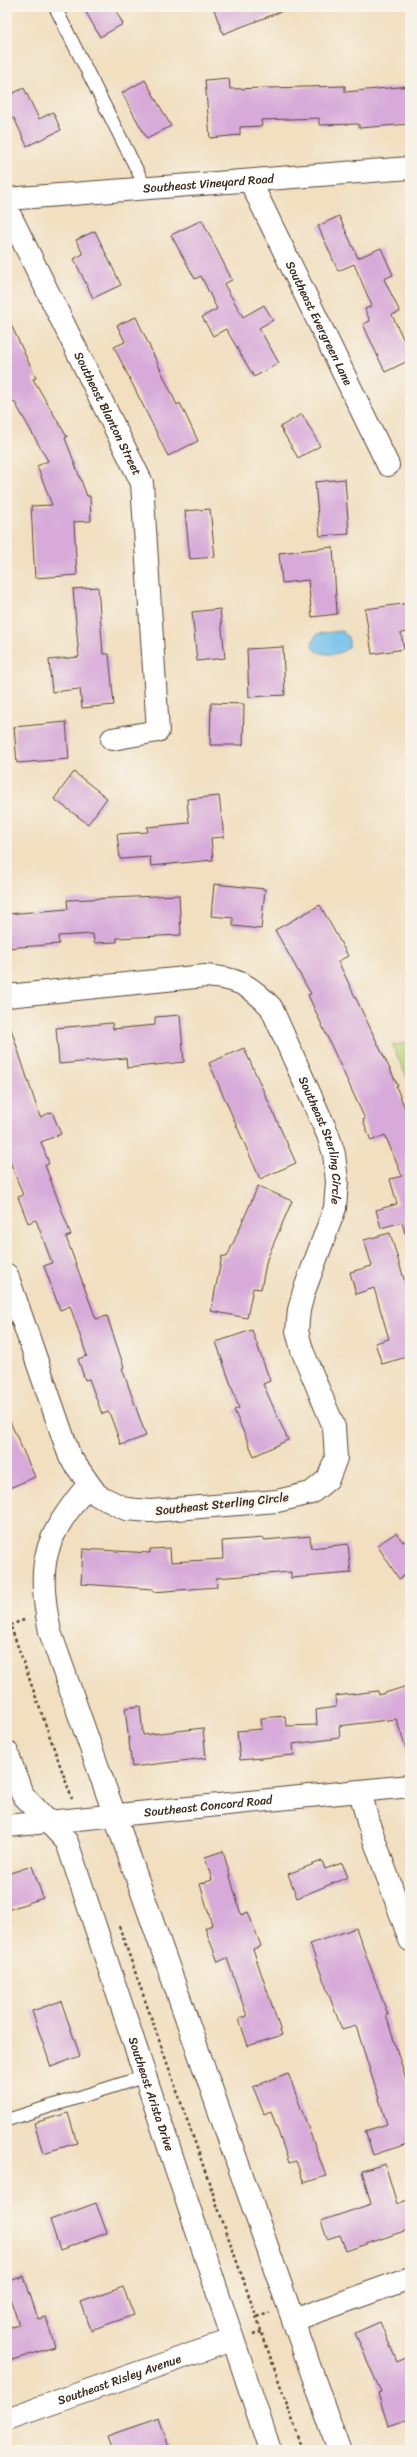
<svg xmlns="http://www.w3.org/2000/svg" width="417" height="2457" viewBox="0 0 417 2457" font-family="Sriracha,sans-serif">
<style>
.green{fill:#b7cf74;stroke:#797c49}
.water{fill:#70c0eb;stroke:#567584}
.building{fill:#d7aad9}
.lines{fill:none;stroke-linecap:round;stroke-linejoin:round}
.service-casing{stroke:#564536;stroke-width:14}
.minor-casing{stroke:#564536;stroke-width:24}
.tertiary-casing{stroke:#564536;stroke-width:24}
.path{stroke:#564536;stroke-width:2.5;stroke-dasharray:3 3;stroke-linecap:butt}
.service{stroke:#fff;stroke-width:12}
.minor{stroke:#fff;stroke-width:22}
.tertiary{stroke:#fff;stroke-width:22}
.labels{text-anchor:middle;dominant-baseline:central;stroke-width:4;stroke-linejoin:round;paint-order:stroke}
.street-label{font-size:12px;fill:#3b2a1e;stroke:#f7f3e8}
</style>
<rect width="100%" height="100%" fill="#f7f3e8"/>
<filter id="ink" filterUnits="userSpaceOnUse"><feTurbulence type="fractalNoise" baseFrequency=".025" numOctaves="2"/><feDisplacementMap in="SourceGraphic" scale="8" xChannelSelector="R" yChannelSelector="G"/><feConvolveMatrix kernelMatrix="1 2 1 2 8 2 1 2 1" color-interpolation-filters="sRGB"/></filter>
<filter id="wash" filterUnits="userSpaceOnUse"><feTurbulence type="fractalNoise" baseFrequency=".012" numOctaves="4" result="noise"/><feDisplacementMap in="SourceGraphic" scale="16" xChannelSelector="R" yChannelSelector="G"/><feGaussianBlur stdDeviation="0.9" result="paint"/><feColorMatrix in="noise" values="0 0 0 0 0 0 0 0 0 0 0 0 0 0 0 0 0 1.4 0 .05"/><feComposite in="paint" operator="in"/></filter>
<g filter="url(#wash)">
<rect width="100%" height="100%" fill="#f1dfc0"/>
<path class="green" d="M410 1043V1084L392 1045Z"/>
<path class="water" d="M341 631C348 635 350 639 349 647 339 656 321 657 312 647L313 640 317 634Z"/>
<g id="blocks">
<path class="building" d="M83 7H114L123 24 100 37Z
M213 7H290V8L223 34Z
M229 78 230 89 345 86V92L410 86V124L359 128V124L319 125V118L261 120 262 126 240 127V135L210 138 205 80Z
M145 80 171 126 147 139 122 93Z
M24 88 39 119 53 112 61 130 27 146 14 118 7 121V96Z
M339 216 358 258 381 248 393 275 384 279 400 312 392 315 410 353V360L385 372 363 324 370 321 365 309 372 306 354 264 338 271 318 226Z
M202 220 232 280 224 284 243 317 264 305 273 320 259 328 279 363 254 377 226 329 213 336 202 317 217 309 201 276 195 279 171 235Z
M95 231 121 285 93 298 74 259 83 254 76 240Z
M7 316 36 378 33 379 67 437 65 438 87 496H90L91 521 74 522 77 575 35 578 31 506 52 505 37 466 48 461 14 401 7 404Z
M136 317 177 405 180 403 198 441 168 456 114 347 125 342 117 325Z
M302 414 320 446 298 458 280 427Z
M345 479 349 534 320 536 315 482Z
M210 509 215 557 190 559 185 511Z
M333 547 337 614 312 617 308 580 282 583 279 553Z
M98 587 103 654H109L114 705 82 708 80 689 52 692 49 660 79 657 73 589Z
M410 603V632L401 633 404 649 372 654 365 609Z
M220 609 225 658 197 661 192 612Z
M283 647 285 695 249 697 247 649Z
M211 703 244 704 243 745H210Z
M66 722 69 759 17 763 14 727Z
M74 772 107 798 88 824 54 799Z
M219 796 224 837 211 838 213 860 151 866 150 857 120 859 117 834 148 832 147 827 189 823 187 799Z
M214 884 265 889 261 929 233 926V918L211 916Z
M179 895 181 935 117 938V942L94 943 93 934 58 936 59 944 7 948V914L68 909 67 900Z
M320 905 348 956 338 961 398 1086H396L410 1121V1232L405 1233 402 1222 381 1228 376 1210 397 1204 390 1179 402 1176 385 1135 371 1141 363 1120 365 1119 308 995 311 994 275 930Z
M180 1015 184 1062 127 1068 126 1058 59 1064 56 1028 112 1023 113 1029 155 1025V1017Z
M10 1026 40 1117 52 1112 61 1134 41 1142 49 1164 45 1165 71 1235 66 1237 96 1319 107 1316 124 1367 122 1368 146 1436 121 1445 109 1412 102 1414 89 1379 85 1380 78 1359 87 1356 70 1306 60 1310 44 1266 52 1263 36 1220 28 1223 18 1197 23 1195 7 1154V1027Z
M244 1048 296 1163 260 1179 209 1063Z
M258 1186 292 1201 267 1259 261 1289 253 1288 247 1318 211 1311 222 1256 227 1257Z
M390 1233 407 1289 410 1288V1356L382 1364 375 1343 389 1339 374 1288 356 1294 350 1272 372 1266 364 1240Z
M252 1330 270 1381 263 1384 288 1440 254 1456 234 1410 239 1408 216 1342Z
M7 1415 35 1477 7 1489Z
M396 1533 403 1542 410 1538V1572L399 1579 377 1545Z
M310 1536 311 1548 348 1544 351 1573 291 1578V1572L216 1578 217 1587 153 1592V1589L81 1584 83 1549 150 1553V1549L170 1548 171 1562 223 1559 222 1541 264 1538V1540Z
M410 1685V1751H407L396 1719 339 1726 340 1738 293 1744 294 1755 240 1760 237 1731 262 1729 261 1718 285 1716 286 1726 317 1725 316 1710 336 1707 335 1696 378 1691 379 1695Z
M140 1706 143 1735 203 1728 206 1758 132 1767 125 1708Z
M223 1851 241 1915 248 1912 261 1946 253 1949 282 2035 248 2046 239 2019 247 2016 227 1958 218 1962 205 1928 212 1925 200 1884 212 1880 205 1857Z
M322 1861 325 1869 342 1863 348 1877 297 1898 288 1874Z
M32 1866 43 1898 7 1910V1874Z
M356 1928 388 2015H386L410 2093V2143L373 2155 365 2131 387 2124 356 2026 342 2030 310 1944Z
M61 2001 80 2056 51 2067 32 2011Z
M288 2073 326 2176 304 2183 296 2161 289 2163 271 2111 264 2114 253 2087Z
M68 2113 77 2143 43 2153 34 2123Z
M385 2164 397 2204 410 2199V2229L346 2251 340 2235 327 2239 321 2221 371 2204 362 2171Z
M96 2203 107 2233 60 2250 50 2220Z
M24 2276 38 2319 46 2317 55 2347 12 2360 7 2344V2328L19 2325 7 2289V2282Z
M123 2287 134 2315 91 2330 81 2302Z
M380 2322 397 2362 410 2356V2419L388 2426 378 2393 381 2392 355 2333Z
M159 2418 170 2450H112L107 2436Z"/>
</g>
</g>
<g filter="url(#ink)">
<use href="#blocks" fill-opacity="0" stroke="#564536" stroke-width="1"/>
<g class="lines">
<defs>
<path id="service" d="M55 7 146 188
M7 2120 143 2077"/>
<g id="minor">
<path id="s1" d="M250 181 388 465"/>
<path id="s2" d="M7 199 410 168"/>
<path id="s3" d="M7 209 142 483 158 731 112 739"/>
<path id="s4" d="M7 996 205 976C236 978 249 984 271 1007L328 1135 334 1154 337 1182 335 1208 304 1291 299 1310 297 1331 302 1350 334 1427 336 1458 328 1479 311 1493 277 1501 150 1511 126 1509 97 1495 70 1457 7 1275"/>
<path d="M88 1485C44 1539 36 1561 50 1632L339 2450"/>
<path id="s5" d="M7 1752 22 1794 67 1842 270 2450"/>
<path d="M360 1791 368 1822 410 1940"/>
<path d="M294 2320 410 2278"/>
<path id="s6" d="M7 2419 232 2340"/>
</g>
<g id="tertiary">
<path id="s7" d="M7 1826 410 1786"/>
</g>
</defs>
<use href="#service" class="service-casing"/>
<use href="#minor" class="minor-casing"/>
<use href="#tertiary" class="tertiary-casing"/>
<path class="path" d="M7 1616 72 1799
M10 1625 27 1619
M119 1926 303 2450
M257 2317 269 2313
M253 2335 262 2332"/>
<use href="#service" class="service"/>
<use href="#minor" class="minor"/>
<use href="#tertiary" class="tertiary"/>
</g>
</g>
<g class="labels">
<g class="street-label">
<text stroke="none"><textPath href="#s2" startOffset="202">Southeast Vineyard Road</textPath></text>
<text stroke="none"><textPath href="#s1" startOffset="158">Southeast Evergreen Lane</textPath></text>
<text stroke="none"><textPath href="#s3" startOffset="228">Southeast Blanton Street</textPath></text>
<text stroke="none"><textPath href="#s4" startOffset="418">Southeast Sterling Circle</textPath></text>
<text transform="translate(222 1504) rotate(-6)">Southeast Sterling Circle</text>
<text stroke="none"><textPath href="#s7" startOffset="202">Southeast Concord Road</textPath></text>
<text stroke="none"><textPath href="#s5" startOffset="376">Southeast Arista Drive</textPath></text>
<text stroke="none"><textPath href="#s6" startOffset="119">Southeast Risley Avenue</textPath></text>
</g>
</g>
<rect width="417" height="2457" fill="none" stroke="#f7f3e8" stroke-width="24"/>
</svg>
